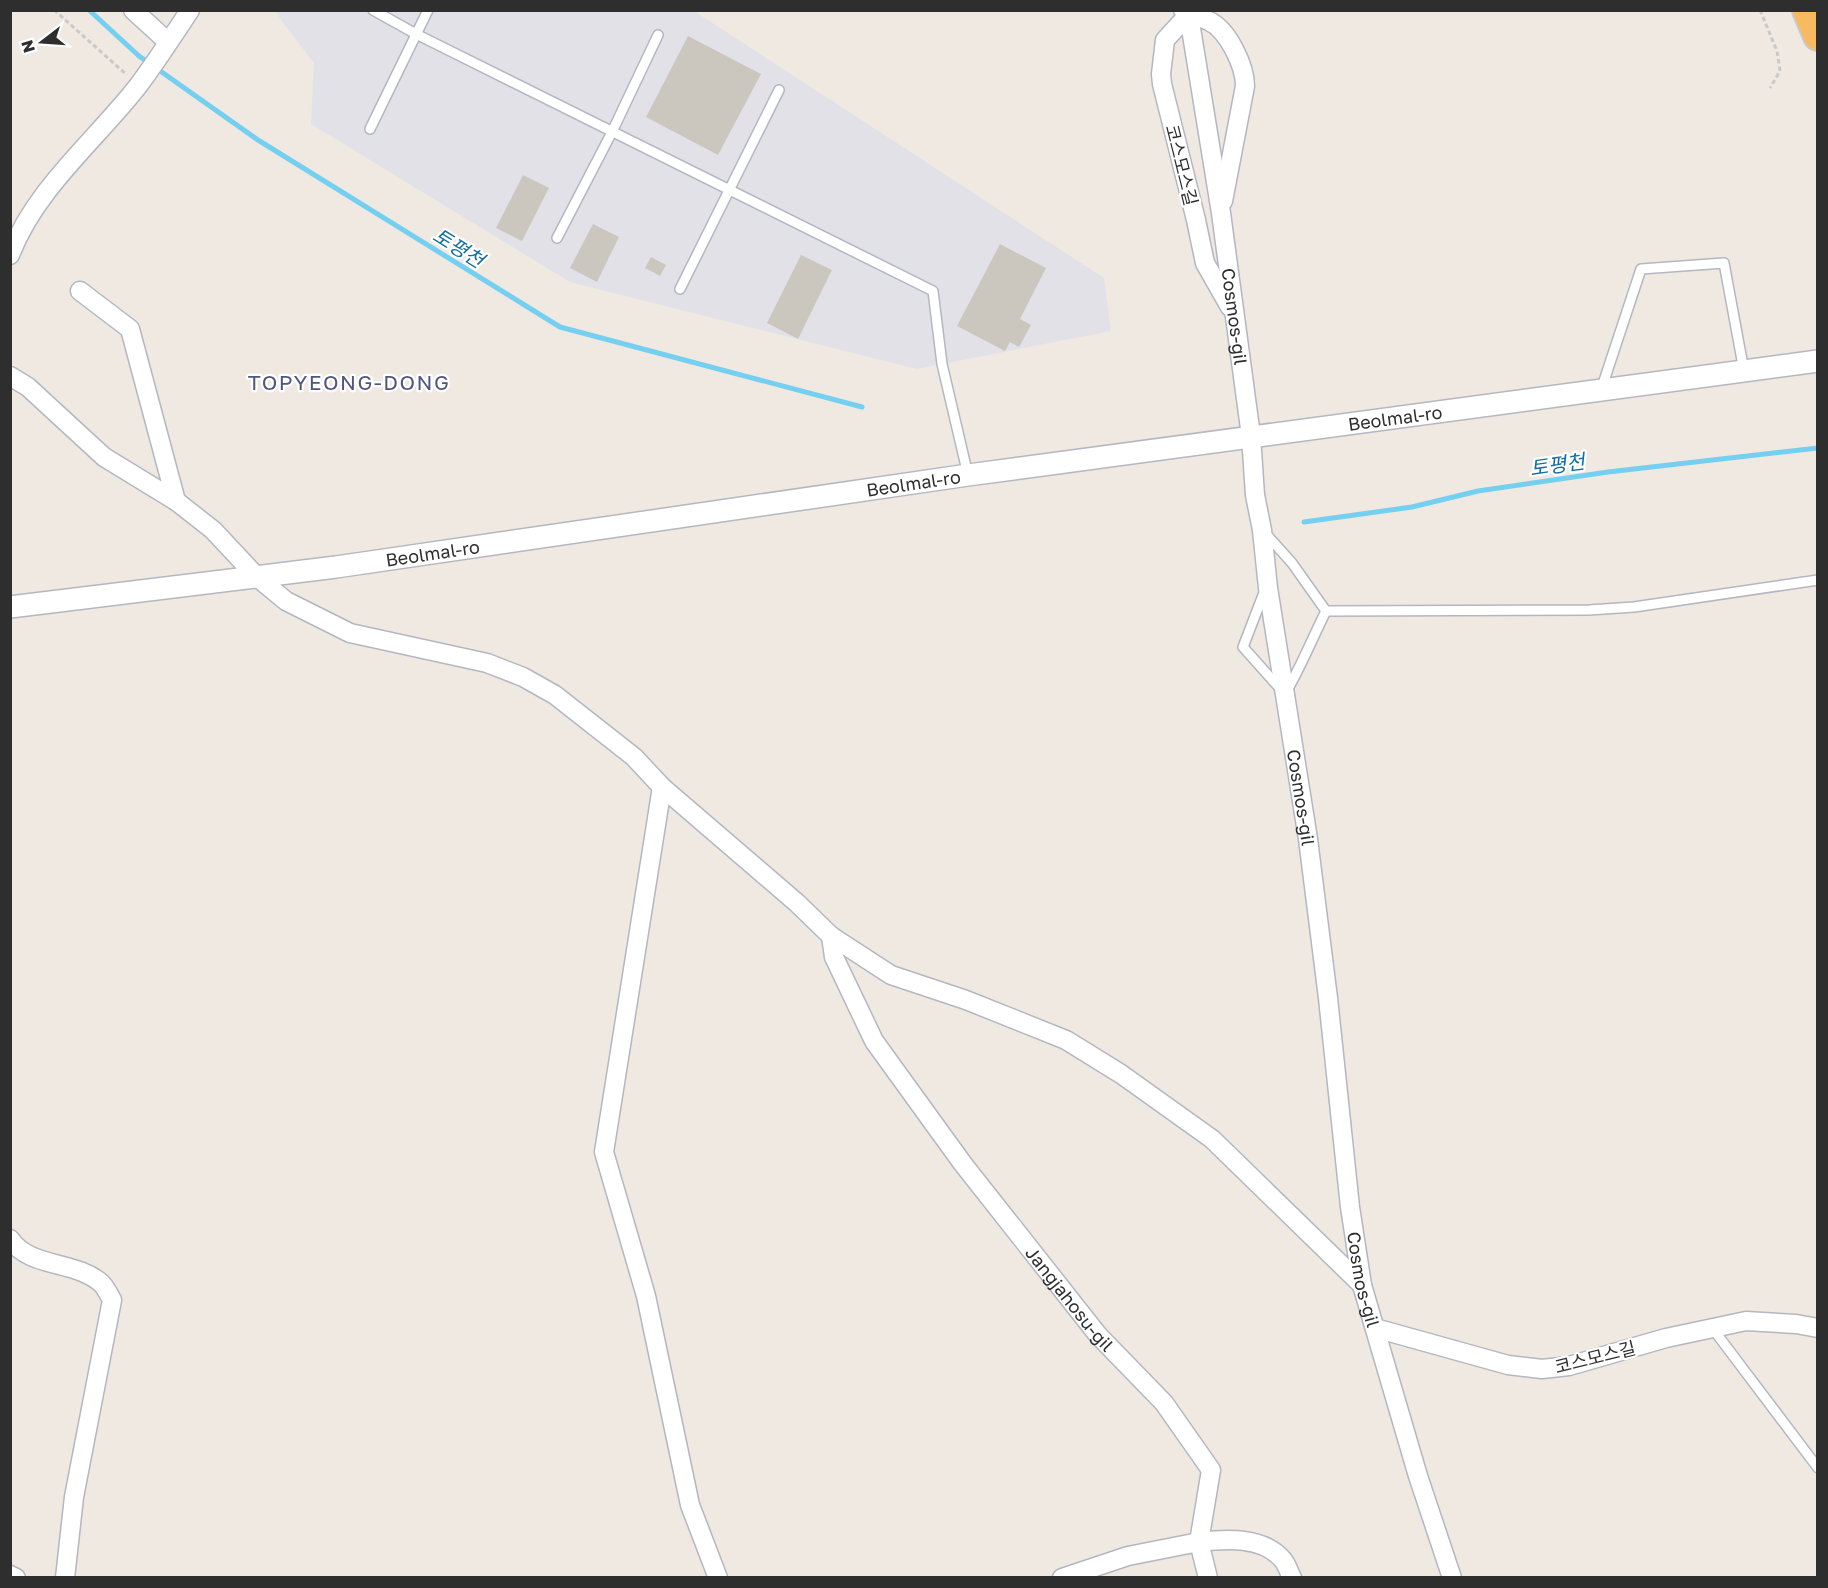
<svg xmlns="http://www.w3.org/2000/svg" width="1828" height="1588" viewBox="0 0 1828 1588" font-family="'Golos Text','Noto Sans KR',sans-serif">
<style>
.industrial{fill:#e3e1e8}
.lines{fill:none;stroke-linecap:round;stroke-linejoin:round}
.stream{stroke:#75cff0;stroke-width:5}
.building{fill:#cbc7bf}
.service-casing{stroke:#b4b7c1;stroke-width:12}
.minor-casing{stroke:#b4b7c1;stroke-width:21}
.tertiary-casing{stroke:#b4b7c1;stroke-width:24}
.trunk-casing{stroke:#c9c9c9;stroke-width:32}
.path{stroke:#c9c9c9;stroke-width:3;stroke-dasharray:4.5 3;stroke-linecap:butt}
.service{stroke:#fff;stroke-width:9}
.minor{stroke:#fff;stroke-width:18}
.tertiary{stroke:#fff;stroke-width:21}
.trunk{stroke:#f8ba60;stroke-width:28}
.labels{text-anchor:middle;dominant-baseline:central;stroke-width:4.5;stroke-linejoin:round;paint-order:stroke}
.street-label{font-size:18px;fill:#2e2e2e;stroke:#fff}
.water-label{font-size:20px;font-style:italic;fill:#0d6fa3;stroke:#fff}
.quarter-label{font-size:21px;letter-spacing:1.5px;fill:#4d5680;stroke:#fff}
</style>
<rect width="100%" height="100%" fill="#efe9e1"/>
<path class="industrial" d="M276 11H694L1104 278 1111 331 917 369 570 282 311 124 314 63 281 20Z"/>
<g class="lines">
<path class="stream" d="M89 10 139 56 258 140 560 327 862 407
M1304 522 1412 507 1478 491 1608 472 1818 448"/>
</g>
<path class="building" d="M688 36 761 74 718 155 646 117Z
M523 175 549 188 522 241 496 228Z
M593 224 619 237 597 282 570 268Z
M1000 244 1046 268 1020 319 1031 325 1019 347 1010 342 1005 351 957 326Z
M801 255 832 270 798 339 767 323Z
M651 257 666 265 660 276 645 268Z"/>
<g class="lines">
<defs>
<path id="service" d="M373 10 416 34 933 291 942 364 968 475
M370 129 428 10
M557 238 612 132 658 35
M680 289 779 90
M1601 390 1641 269 1724 263 1744 371
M1265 533 1292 563 1326 611C1312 639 1301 667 1285 694L1243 647 1265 590
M1326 611 1589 610 1634 607 1818 580
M1713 1329 1818 1468"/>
<g id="minor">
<path d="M133 10 168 42"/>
<path d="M1183 10C1191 18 1200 16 1209 21 1228 30 1245 66 1245 86L1223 201"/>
<path id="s1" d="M1188 10 1221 213 1251 436 1255 495 1262 530 1268 588 1308 839 1328 998 1350 1207 1362 1285 1418 1476 1452 1578"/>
<path d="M1188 15 1165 40 1161 74 1162 84 1196 220 1205 263 1230 307"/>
<path d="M10 255C35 189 95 141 138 86 156 62 173 36 190 10"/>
<path d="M80 291 130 329 176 501"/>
<path d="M10 376 28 387 104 457 176 501 213 530 257 577 286 601 350 633 487 663 523 677 555 695 634 757 662 787 797 903 831 936 891 975 966 1000 1066 1040 1121 1074 1212 1139 1362 1285"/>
<path d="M662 787 604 1152 646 1296 690 1505 718 1578"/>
<path id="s2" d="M831 936 834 957 874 1041 963 1164 1098 1335 1164 1403 1211 1470 1199 1542 1128 1556 1062 1578"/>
<path d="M10 1239C30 1269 77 1260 102 1284 106 1288 109 1295 112 1300L74 1497 65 1578"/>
<path d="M1375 1328 1508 1365 1542 1369 1569 1366 1666 1338 1746 1321 1796 1324 1818 1328"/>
<path d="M10 1575 16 1578"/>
<path d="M1208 1578 1199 1542C1226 1539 1263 1536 1283 1560 1287 1565 1289 1572 1292 1578"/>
</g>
<g id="tertiary">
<path id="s3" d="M10 607 336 567 968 475 1818 361"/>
</g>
<path id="trunk" d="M1807 10 1818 36"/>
</defs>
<use href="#service" class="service-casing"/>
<use href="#minor" class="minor-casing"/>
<use href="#tertiary" class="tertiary-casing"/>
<use href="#trunk" class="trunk-casing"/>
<path class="path" d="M54 10 127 75
M1760 10 1777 51 1780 71 1770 88"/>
<use href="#service" class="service"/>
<use href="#minor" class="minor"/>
<use href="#tertiary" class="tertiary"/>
<use href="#trunk" class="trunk"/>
</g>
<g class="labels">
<g class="street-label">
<text transform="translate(1182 165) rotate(76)">코스모스길</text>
<text stroke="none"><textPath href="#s1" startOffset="310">Cosmos-gil</textPath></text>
<text stroke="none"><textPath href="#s3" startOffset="1398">Beolmal-ro</textPath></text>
<text stroke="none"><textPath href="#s3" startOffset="912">Beolmal-ro</textPath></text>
<text stroke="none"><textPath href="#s3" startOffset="426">Beolmal-ro</textPath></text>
<text stroke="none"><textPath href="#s1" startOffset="796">Cosmos-gil</textPath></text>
<text stroke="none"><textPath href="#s1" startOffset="1282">Cosmos-gil</textPath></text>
<text stroke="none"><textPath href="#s2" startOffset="438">Jangjahosu-gil</textPath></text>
<text transform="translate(1595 1357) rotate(-14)">코스모스길</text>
</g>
<g class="water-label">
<text transform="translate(459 247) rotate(32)">토평천</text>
<text transform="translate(1557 464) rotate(-8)">토평천</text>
</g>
<g class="quarter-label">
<text x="349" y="382">TOPYEONG-DONG</text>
</g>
</g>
<rect width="1828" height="1588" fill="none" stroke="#2e2e2e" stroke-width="24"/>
<g transform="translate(42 42) rotate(253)" stroke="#ffffff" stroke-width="4.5" paint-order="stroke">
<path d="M0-4.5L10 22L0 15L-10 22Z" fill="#2e2e2e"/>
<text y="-9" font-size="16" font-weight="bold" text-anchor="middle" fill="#2e2e2e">N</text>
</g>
</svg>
